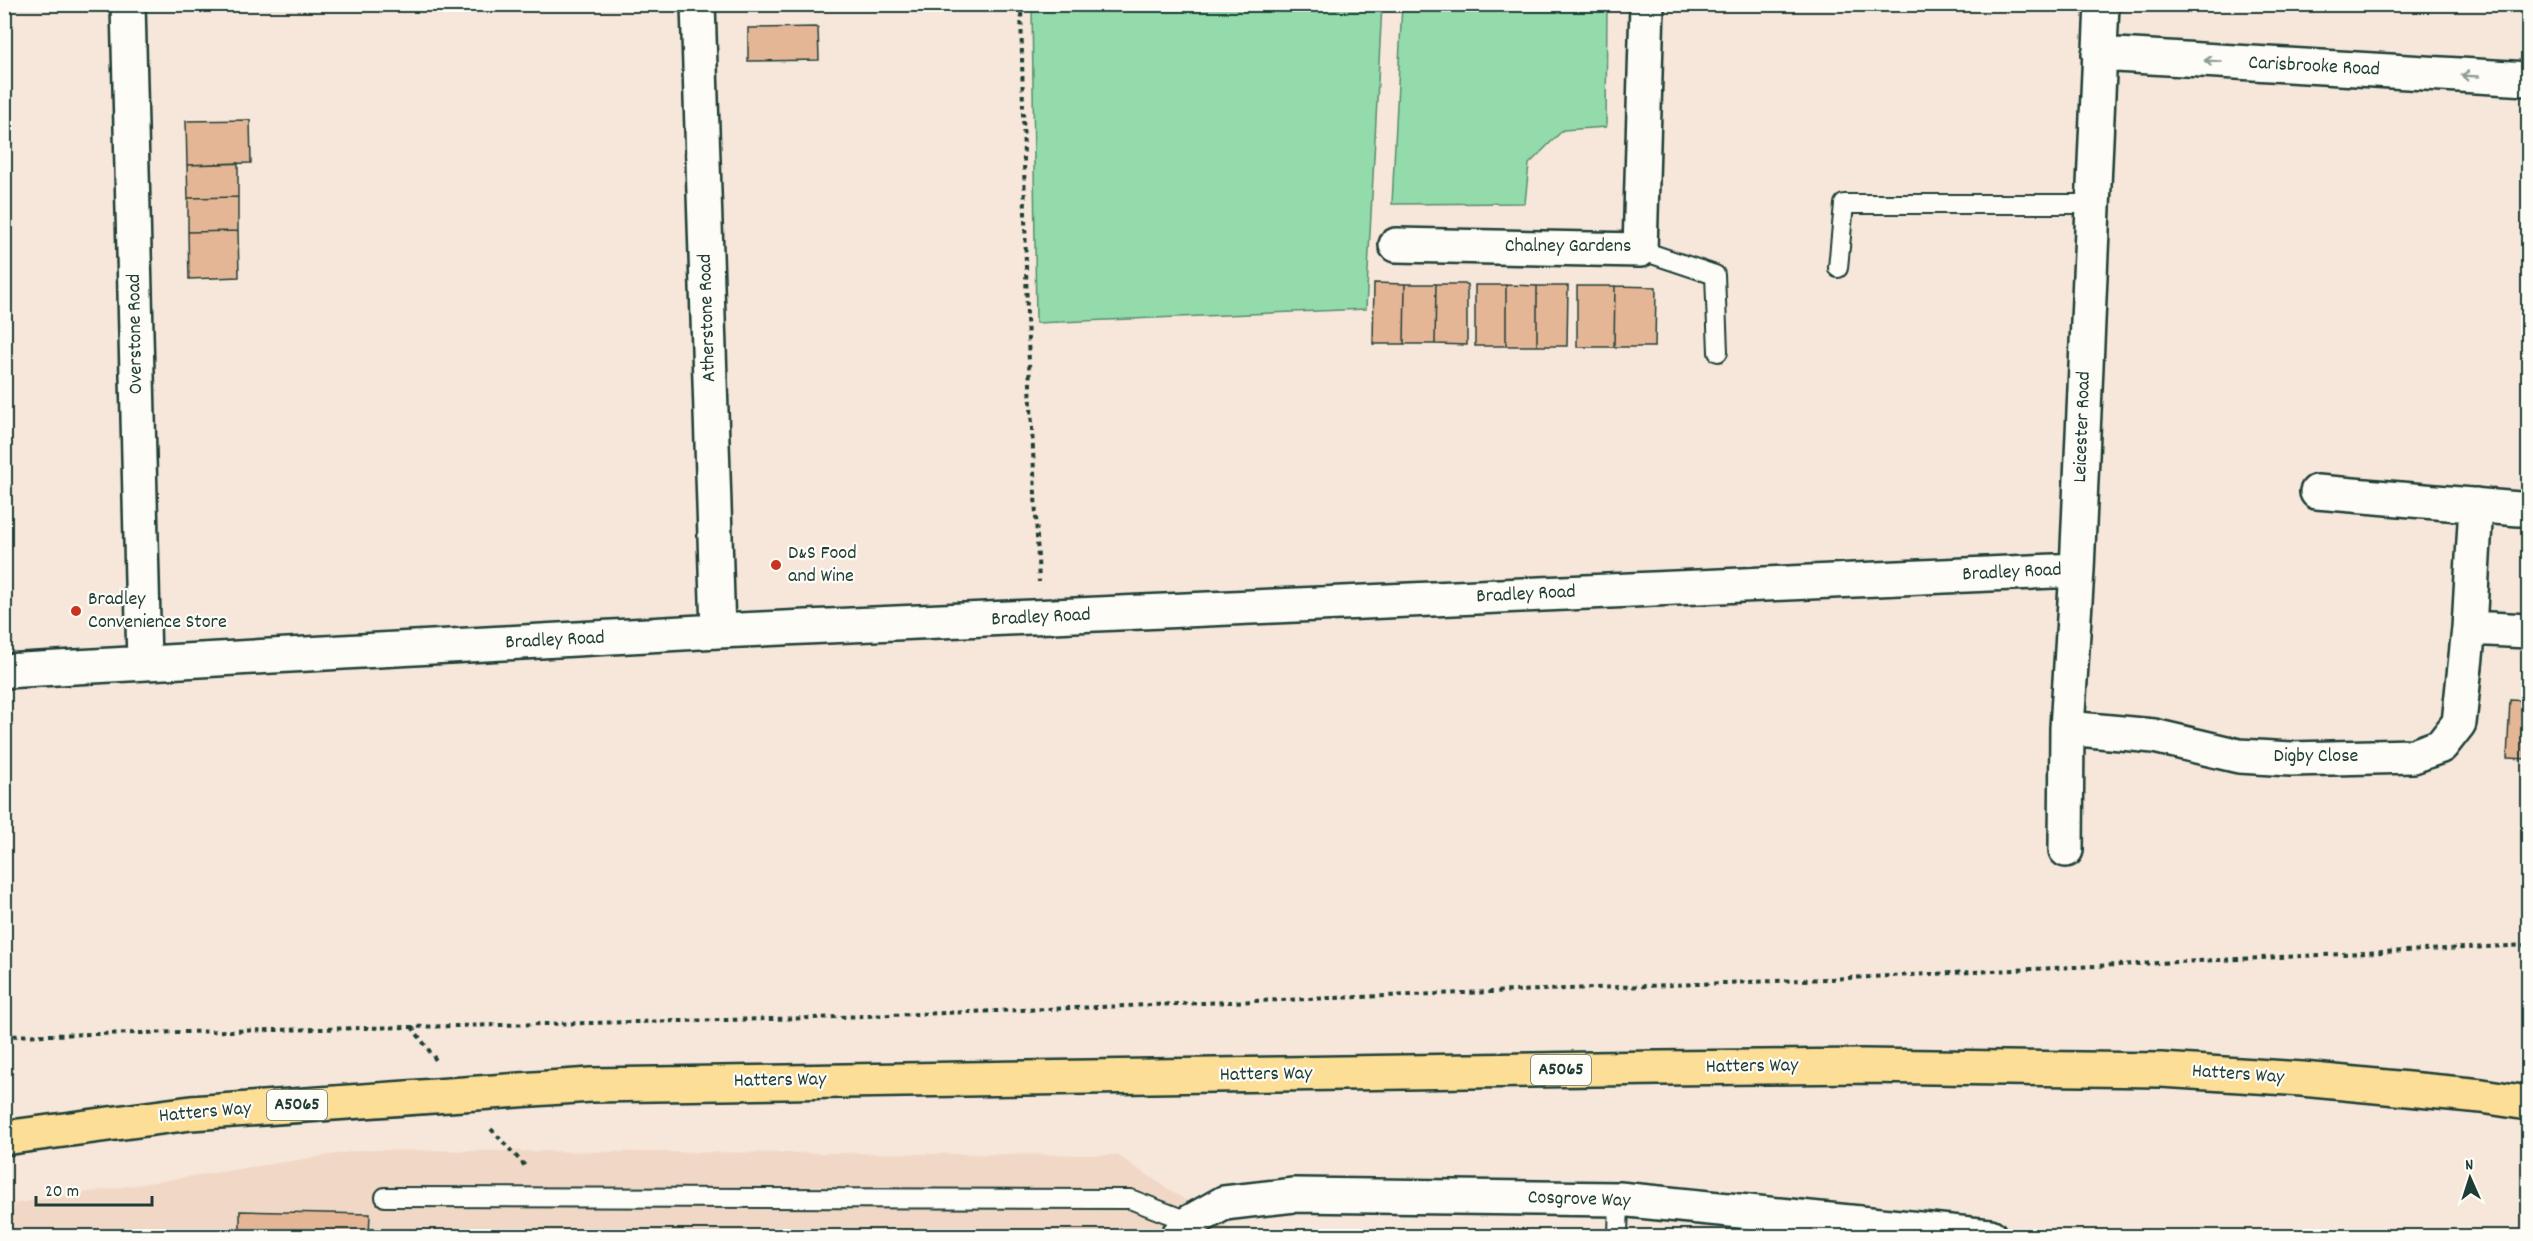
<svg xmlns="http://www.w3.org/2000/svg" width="2533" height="1241" viewBox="0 0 2533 1241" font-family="Dekko,sans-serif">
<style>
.built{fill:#f1d8c6}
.green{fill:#93dbaa;stroke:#598c6f;stroke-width:1.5}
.building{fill:#e5b696;stroke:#1f3d34;stroke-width:1.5}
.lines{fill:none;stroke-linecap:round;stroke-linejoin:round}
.service-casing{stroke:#1f3d34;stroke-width:22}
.minor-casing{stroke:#1f3d34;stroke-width:38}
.primary-casing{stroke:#1f3d34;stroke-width:38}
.path{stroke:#1f3d34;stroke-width:4;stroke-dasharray:4.5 4.5;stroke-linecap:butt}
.service{stroke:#fdfcf7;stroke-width:18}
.minor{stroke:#fdfcf7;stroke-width:33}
.primary{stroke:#fdde96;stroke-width:33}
.oneway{stroke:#8e9c96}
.poi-dot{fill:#c8321e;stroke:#fdfcf7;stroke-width:2}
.labels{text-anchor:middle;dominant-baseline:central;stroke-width:4.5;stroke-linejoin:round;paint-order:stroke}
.shield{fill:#fdfcf7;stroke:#62766e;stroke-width:1.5}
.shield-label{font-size:18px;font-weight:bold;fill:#1f3d34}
.street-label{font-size:20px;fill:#1f3d34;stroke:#fdfcf7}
.poi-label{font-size:20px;fill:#1f3d34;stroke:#fdfcf7;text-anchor:start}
</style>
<rect width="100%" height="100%" fill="#f6e7da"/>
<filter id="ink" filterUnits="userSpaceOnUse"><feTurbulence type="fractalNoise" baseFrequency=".0167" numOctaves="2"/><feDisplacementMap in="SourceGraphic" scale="12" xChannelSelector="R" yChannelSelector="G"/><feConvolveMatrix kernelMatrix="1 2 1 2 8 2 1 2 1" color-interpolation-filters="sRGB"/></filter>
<g filter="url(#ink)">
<path class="built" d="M362 1150 1117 1155 1240 1236H5V1205Z"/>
<path class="green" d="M1402 4 1607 5 1606 127 1563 130 1529 164 1525 203 1392 204Z
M1032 5H1382L1366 309 1036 323Z"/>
<path class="building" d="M818 27 819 60 748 61V28Z
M250 120 251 163 187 165 186 121Z
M238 163V197L188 198 187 165Z
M238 197V231L188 232V198Z
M238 231 239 277 189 279 188 232Z
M1374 283 1405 284 1404 344H1373Z
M1405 284H1436L1435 344H1404Z
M1436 284H1467V345L1435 344Z
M1475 285H1506V346H1475Z
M1506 285 1537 286V346H1506Z
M1537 286H1568L1567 346H1537Z
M1577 286H1615L1614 347H1577Z
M1615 286 1656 287 1655 347H1614Z
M2510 700 2528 701V759L2507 758Z
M240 1211 370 1214 369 1236H240Z"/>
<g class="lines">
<defs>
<path id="service" d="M1640 250 1715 275 1718 352
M1838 268 1844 204H2093
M385 1197 1130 1199 1190 1222
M1618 1236 1619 1199"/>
<path id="minor" d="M128 4 144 663
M698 4 718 631
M2099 54 2528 79
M1396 245 1640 250 1647 4
M2317 492 2519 509
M2469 628 2528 631
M4 671 718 631 2077 570
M2067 728 2154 736 2239 756 2291 759 2413 756 2441 746 2459 723 2469 628 2476 505
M2066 850 2067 728 2077 570 2102 4
M1178 1236 1190 1222 1224 1203 1294 1195 1619 1199 1990 1236"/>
<path id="primary" d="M4 1138 191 1113 591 1085 1659 1068 1863 1066 2161 1070 2302 1079 2482 1096 2528 1103"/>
</defs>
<use href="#service" class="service-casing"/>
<use href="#minor" class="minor-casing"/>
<use href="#primary" class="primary-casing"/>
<path class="path" d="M1021 4 1027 318 1039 582
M412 1027 436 1060
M4 1036 813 1018 1828 979 2528 945
M491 1129 527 1168"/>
<use href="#service" class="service"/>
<use href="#minor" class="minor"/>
<use href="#primary" class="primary"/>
</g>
<defs><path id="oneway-shaft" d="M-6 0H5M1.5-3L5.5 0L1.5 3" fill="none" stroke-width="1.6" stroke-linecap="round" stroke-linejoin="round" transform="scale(1.5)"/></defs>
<g class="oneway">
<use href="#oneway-shaft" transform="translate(2213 61) rotate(-177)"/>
<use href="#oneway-shaft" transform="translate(2470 76) rotate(-177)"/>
</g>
</g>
<g class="poi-dot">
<circle cx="776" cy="565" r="6"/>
<circle cx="76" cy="611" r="6"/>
</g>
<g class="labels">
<g class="shield">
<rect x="1531" y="1055" width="60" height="30" rx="4.5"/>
<rect x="267" y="1090" width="60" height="30" rx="4.5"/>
</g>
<g class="shield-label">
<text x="1561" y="1070">A5065</text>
<text x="297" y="1105">A5065</text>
</g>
<g class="street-label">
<text transform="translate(2314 67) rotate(3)">Carisbrooke Road</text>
<text x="1568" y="247">Chalney Gardens</text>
<text transform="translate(708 318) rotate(-92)">Atherstone Road</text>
<text transform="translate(136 334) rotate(-91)">Overstone Road</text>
<text transform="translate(2083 427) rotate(-88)">Leicester Road</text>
<text transform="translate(2012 573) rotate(-3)">Bradley Road</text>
<text transform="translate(1526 595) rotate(-3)">Bradley Road</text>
<text transform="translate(1041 618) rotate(-3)">Bradley Road</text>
<text transform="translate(555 641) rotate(-3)">Bradley Road</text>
<text x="2316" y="757">Digby Close</text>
<text transform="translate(1752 1067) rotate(-1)">Hatters Way</text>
<text transform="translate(1266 1075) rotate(-1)">Hatters Way</text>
<text transform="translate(2238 1075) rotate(4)">Hatters Way</text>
<text transform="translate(780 1081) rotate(-1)">Hatters Way</text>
<text transform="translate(205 1113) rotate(-5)">Hatters Way</text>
<text transform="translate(1579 1200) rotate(2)">Cosgrove Way</text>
</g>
<g class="poi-label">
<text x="788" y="554">D&amp;S Food<tspan x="788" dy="23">and Wine</tspan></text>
<text x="88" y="600">Bradley<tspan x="88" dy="23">Convenience Store</tspan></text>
</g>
</g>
<rect width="2533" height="1241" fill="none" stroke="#fdfcf7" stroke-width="24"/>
<rect x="12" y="12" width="2509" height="1217" fill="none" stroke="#1f3d34" stroke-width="2" filter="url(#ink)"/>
<g transform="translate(2470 1178) rotate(357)" stroke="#fdfcf7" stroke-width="4.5" paint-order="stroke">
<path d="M0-4.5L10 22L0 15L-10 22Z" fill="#1f3d34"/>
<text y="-9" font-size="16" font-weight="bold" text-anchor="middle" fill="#1f3d34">N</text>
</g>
<path d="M36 1196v9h116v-9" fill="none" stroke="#1f3d34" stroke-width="3"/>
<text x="45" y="1196" font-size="18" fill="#1f3d34" stroke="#fdfcf7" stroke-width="4.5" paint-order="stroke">20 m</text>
</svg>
